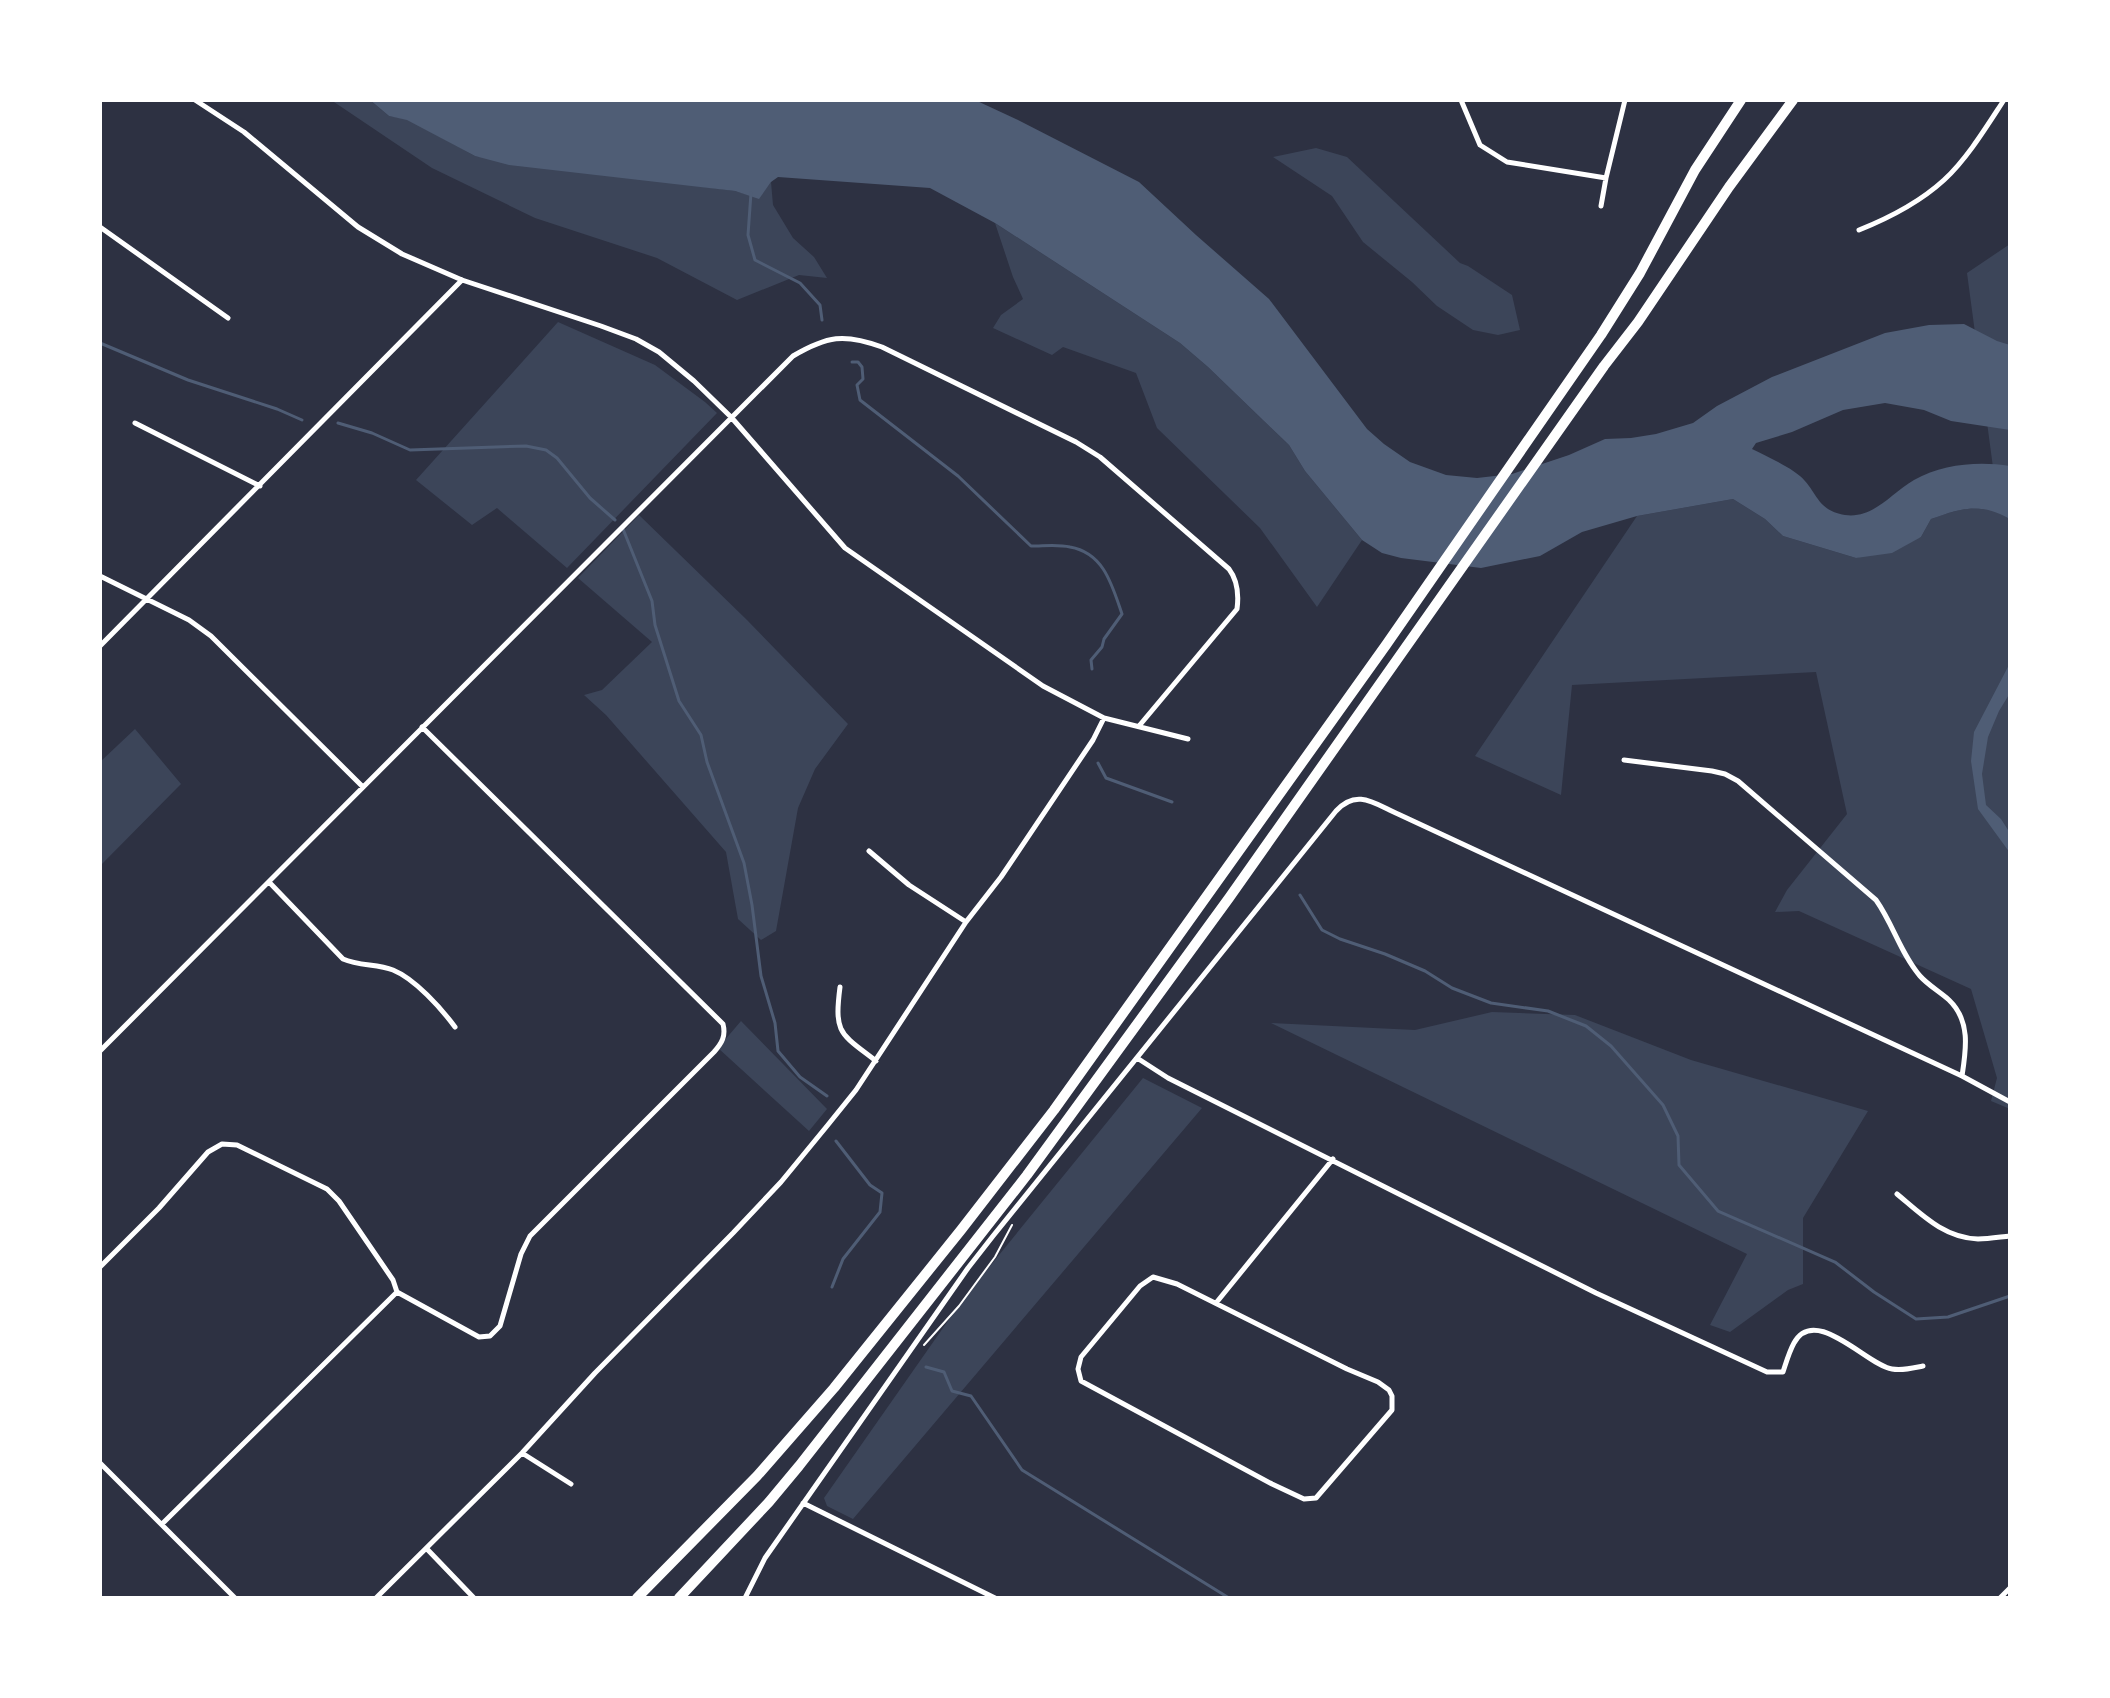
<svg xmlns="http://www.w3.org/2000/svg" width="2110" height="1698" viewBox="0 0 2110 1698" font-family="'Varela Round',sans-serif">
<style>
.green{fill:#3c4559}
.water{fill:#4f5d75}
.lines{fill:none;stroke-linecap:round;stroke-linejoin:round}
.stream{stroke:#4f5d75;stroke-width:3}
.path{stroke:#fff;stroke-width:2}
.minor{stroke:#fff;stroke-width:5}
.motorway{stroke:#fff;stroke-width:10}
</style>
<rect width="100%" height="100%" fill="#2d3142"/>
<path class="green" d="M331 100H370L389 116 407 119 475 156 735 191 759 198 771 182 773 205 793 238 814 257 827 278 799 275 737 300 657 258 535 218 432 168Z
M1316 148 1347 157 1460 263 1468 266 1512 295 1520 330 1498 335 1473 330 1437 306 1412 282 1363 242 1332 196 1273 157Z
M995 223 1180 343 1208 367 1289 445 1305 471 1362 540 1317 607 1260 528 1157 428 1136 373 1063 347 1052 355 993 328 1001 315 1023 299 1013 277Z
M2010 244V1109L1991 1101 1997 1078 1971 989 1799 911 1775 912 1787 890 1847 814 1816 672 1572 685 1561 795 1475 756 1637 516 1733 499 1765 519 1783 536 1856 558 1921 537 1931 519C1953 511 1977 503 1999 512L1967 273Z
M558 322 655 365 705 402 717 413 567 568 497 508 472 525 416 480Z
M639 515 747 620 848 724 815 769 798 808 776 931 761 940 738 919 726 852 606 715 584 695 602 690 652 642 578 578Z
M135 729 181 784 100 866V762Z
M1492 1012 1575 1015 1691 1060 1868 1111 1803 1218V1284L1788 1290 1730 1332 1710 1325 1747 1254 1271 1023 1415 1030Z
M741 1021 827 1109 809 1131 718 1048Z
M1143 1078 1202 1108 853 1519 827 1506 824 1498 964 1298Z"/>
<path class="water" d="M370 100H975L1018 120 1139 182 1196 235 1269 299 1367 429 1384 444 1410 462 1446 475 1477 478 1512 474 1569 455 1605 439 1631 438 1656 434 1693 423 1717 406 1772 377 1885 333 1929 325 1964 324 1997 341 2010 345V430L1951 421 1924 410 1885 403 1843 410 1792 432 1756 443 1752 449C1766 456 1788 466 1800 476 1818 492 1816 510 1845 515 1874 519 1891 493 1914 480 1943 464 1978 461 2010 466V519C1981 502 1961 508 1931 519L1921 537 1892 553 1856 558 1783 536 1765 519 1733 499 1637 516 1582 532 1540 556 1481 568 1401 558 1382 553 1362 540 1305 471 1289 445 1208 367 1180 343 995 223 930 188 778 177 771 182 759 199 735 191 509 165 475 156 407 120 389 116Z
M2010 663V693L1999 711 1988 737 1982 774 1986 805 2001 819 2010 833V853L1978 809 1971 761 1974 732Z"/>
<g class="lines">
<path class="stream" d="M751 193 748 235 755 260 800 283 820 305 822 320
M100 343 188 380 277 409 302 420
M852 362H858L862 367 863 379 857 385 860 400 958 476 1031 546C1044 546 1058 544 1070 547 1104 553 1112 585 1122 614L1104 639 1102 647 1091 660 1092 669
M338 423 372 433 410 450 526 446 546 450 557 458 590 498 615 520
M623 529 652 601 655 625 679 701 701 735 707 762 744 863 752 905 761 976 775 1023 778 1051 800 1077 827 1096
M1098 763 1106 778 1172 802
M1300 895 1322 930 1340 939 1385 954 1425 971 1452 988 1491 1003 1548 1011 1586 1026 1611 1046 1663 1105 1678 1136 1679 1165 1718 1211 1835 1262 1874 1292 1916 1319 1948 1317 2010 1296
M832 1287 843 1259 880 1212 882 1193 870 1185 836 1141
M926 1367 944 1372 952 1391 971 1396 1022 1470 1229 1598"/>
<path class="path" d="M924 1345 959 1306 995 1257 1012 1225"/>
<path class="minor" d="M195 100 244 132 358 227 402 254 462 280 601 326 636 339 659 352 694 381 731 417 845 548 1043 686 1104 718 1188 739
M1461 100 1480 145 1507 162 1606 178
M1601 206 1606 178 1625 100
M100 227 228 318
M1859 230C1889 218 1920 202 1944 180 1967 159 1987 126 2004 100
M135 423 260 486
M100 576 189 620 211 636 363 787
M100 646 462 280
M1624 760 1712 771 1725 774 1738 781 1876 900C1893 924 1901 954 1920 976 1928 985 1940 992 1949 1000 1971 1021 1966 1050 1962 1076
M869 851 909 885 966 922
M269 882 343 959C359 966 377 964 393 970 415 979 441 1008 455 1027
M840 987C834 1034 840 1033 876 1061
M100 1051 793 356C827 336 844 333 882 347L1076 442 1100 457 1229 569C1238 581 1239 594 1237 609L1139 726
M1137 1058 1168 1078 1596 1293 1767 1372H1783C1786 1363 1789 1352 1794 1343 1815 1304 1868 1366 1892 1369 1903 1371 1913 1368 1923 1366
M1897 1194C1921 1214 1944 1238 1978 1239 1989 1239 2000 1237 2010 1236
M100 1267 159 1208 208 1152 222 1144 237 1145 327 1189 339 1201 393 1280 397 1292 162 1524
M1153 1277 1177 1284 1347 1369 1378 1382 1389 1390 1392 1396V1410L1316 1498 1304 1499 1272 1484 1081 1381 1078 1369 1081 1357 1140 1286Z
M397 1292 479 1337 490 1336 500 1326 521 1254 530 1236 714 1052C722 1043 726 1036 723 1024L422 727
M1216 1303 1333 1159
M522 1453 571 1484
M100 1463 235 1598
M803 1503 995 1598
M427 1549 474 1598
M376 1598 522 1453 595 1373 733 1233 781 1182 827 1126 856 1090 966 922 1001 877 1093 740 1104 718
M745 1598 765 1558 968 1268 993 1236 1336 811C1357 788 1375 804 1398 814L1962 1076 2010 1102
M2000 1598 2010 1588"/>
<path class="motorway" d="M637 1598 757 1476 834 1388 961 1230 1054 1110 1386 645 1601 335 1640 273 1695 170 1741 100
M679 1598 769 1502 799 1466 1027 1175 1229 898 1604 366 1638 322 1729 187 1793 100"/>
</g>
<rect width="2110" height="1698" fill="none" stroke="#ffffff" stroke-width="204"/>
</svg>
